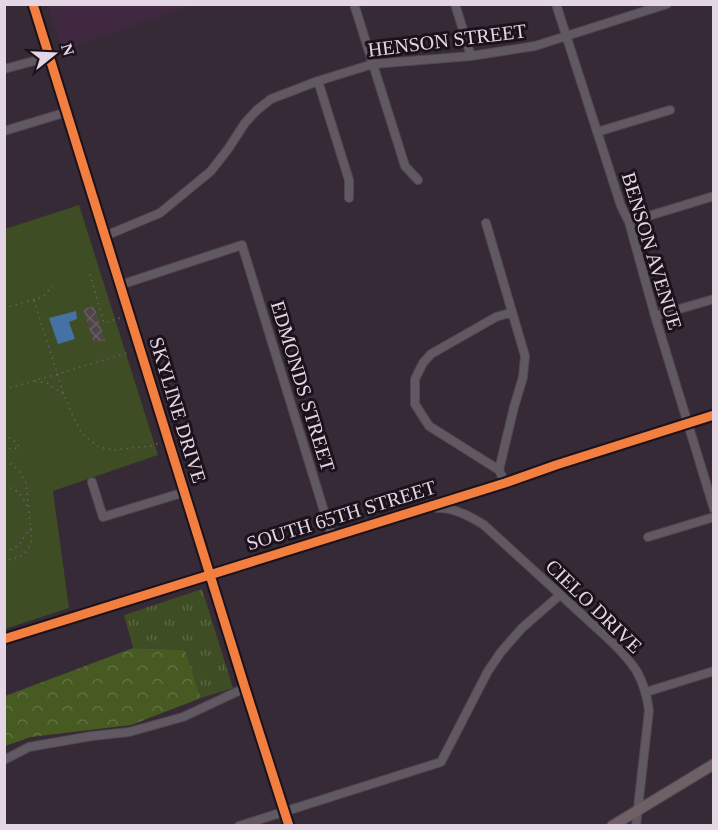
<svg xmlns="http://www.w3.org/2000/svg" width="718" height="830" viewBox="0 0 718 830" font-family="Georgia,serif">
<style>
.built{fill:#3f2840}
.grass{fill:url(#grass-tufts)}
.forest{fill:url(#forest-crowns)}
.park{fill:#3e4d24}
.water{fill:#4572a4}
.building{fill:url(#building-cross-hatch)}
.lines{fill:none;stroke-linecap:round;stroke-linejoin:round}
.minor-casing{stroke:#504651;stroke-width:10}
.major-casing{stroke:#504651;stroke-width:12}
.path{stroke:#696169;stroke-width:1.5;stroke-dasharray:1.5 4.5;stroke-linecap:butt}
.minor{stroke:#615962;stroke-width:8}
.major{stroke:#6e6065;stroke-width:10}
.cycleway-casing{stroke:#1b121c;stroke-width:13}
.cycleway{stroke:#f27e40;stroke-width:9}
.labels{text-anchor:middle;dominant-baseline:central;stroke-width:6;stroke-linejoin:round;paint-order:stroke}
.street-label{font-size:20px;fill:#e4d6e4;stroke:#1b121c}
</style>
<defs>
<pattern id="grass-tufts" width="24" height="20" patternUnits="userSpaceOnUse" patternTransform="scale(1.5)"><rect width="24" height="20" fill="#3e4d24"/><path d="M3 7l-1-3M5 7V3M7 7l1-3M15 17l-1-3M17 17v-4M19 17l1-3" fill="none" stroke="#5a6644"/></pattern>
<pattern id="forest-crowns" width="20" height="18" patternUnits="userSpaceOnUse" patternTransform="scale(1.5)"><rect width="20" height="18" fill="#465a21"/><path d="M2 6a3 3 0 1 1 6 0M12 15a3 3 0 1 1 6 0" fill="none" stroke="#617141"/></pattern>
<pattern id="building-cross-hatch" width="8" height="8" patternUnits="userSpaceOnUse" patternTransform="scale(1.5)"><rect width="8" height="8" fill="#4f4447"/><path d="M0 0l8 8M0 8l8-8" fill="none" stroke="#685e61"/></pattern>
</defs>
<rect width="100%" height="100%" fill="#352a35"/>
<path class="built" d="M47 5V4L194 5 62 50Z"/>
<path class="grass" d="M202 589 233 688 201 698 185 650 133 648 124 615Z"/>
<path class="forest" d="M133 648 185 650 201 698 131 725 31 737 5 746V696Z"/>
<path class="park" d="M79 205 158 455 53 491 69 608 5 629V229Z"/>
<path class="water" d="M76 311 77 319 69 322 75 339 58 344 49 318Z"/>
<path class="building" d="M94 306 105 340 94 343 83 309Z"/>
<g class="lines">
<defs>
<path id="minor" d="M354 4 405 166 418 180
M455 4 471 56
M556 4 621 206 629 222 655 316 714 509
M4 69 49 57
M318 81 349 180V198
M4 131 67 112
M597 132 670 110
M629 222 714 196
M486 223 525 356 523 377 514 407 499 470 505 483
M105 236 160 213 211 171 228 149 245 123 257 110 271 99 318 81 373 64 471 56 535 46 667 4
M120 285 242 245 332 537
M655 316 714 299
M499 470 429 426 415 404V379L423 363 431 354 496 317 506 314H512
M92 482 103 517 185 492
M437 508C453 507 470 516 484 525L611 641C635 665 644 677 649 710L636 826
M648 537 714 517
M4 639 505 483 556 465 714 415
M646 692 714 671
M4 760 29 747 92 736 129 732 183 717 245 688
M239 826 441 762 488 671 501 652 522 628 560 595"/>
<path id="major" d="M33 4 245 688 289 826
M612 826 714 764"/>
</defs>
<use href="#minor" class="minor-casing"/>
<use href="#major" class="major-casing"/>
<path class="path" d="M90 274 104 323 120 318
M34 300 63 392 72 414 82 434 99 447 113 450 151 446 159 443
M4 308 43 297 52 286
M35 381 47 383 63 394
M4 387 9 388 58 374 130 352
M4 434 18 444 19 448 4 449
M4 464H11L19 471 26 483 32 540 27 551 19 557 4 561
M4 487C17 488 22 495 27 506
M4 551C23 548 20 539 31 528"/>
<use href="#minor" class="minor"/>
<use href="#major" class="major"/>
<defs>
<path id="cycleway" d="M33 4 245 688 289 826
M4 639 505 483 556 465 714 415"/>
</defs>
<use href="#cycleway" class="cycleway-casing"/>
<use href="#cycleway" class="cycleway"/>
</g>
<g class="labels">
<g class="street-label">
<text transform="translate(447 40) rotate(-7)">HENSON STREET</text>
<text transform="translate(652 251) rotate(73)">BENSON AVENUE</text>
<text transform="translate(303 386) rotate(73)">EDMONDS STREET</text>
<text transform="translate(178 410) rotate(73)">SKYLINE DRIVE</text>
<text transform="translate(341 515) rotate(-17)">SOUTH 65TH STREET</text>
<text transform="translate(594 606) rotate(44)">CIELO DRIVE</text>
</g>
</g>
<rect width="718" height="830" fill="none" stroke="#e4d6e4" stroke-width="12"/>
<g transform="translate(54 54) rotate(72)" stroke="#1b121c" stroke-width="4.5" paint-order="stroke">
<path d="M0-4.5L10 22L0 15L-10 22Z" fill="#e4d6e4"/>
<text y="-9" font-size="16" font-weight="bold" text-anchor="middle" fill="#e4d6e4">N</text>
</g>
</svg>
